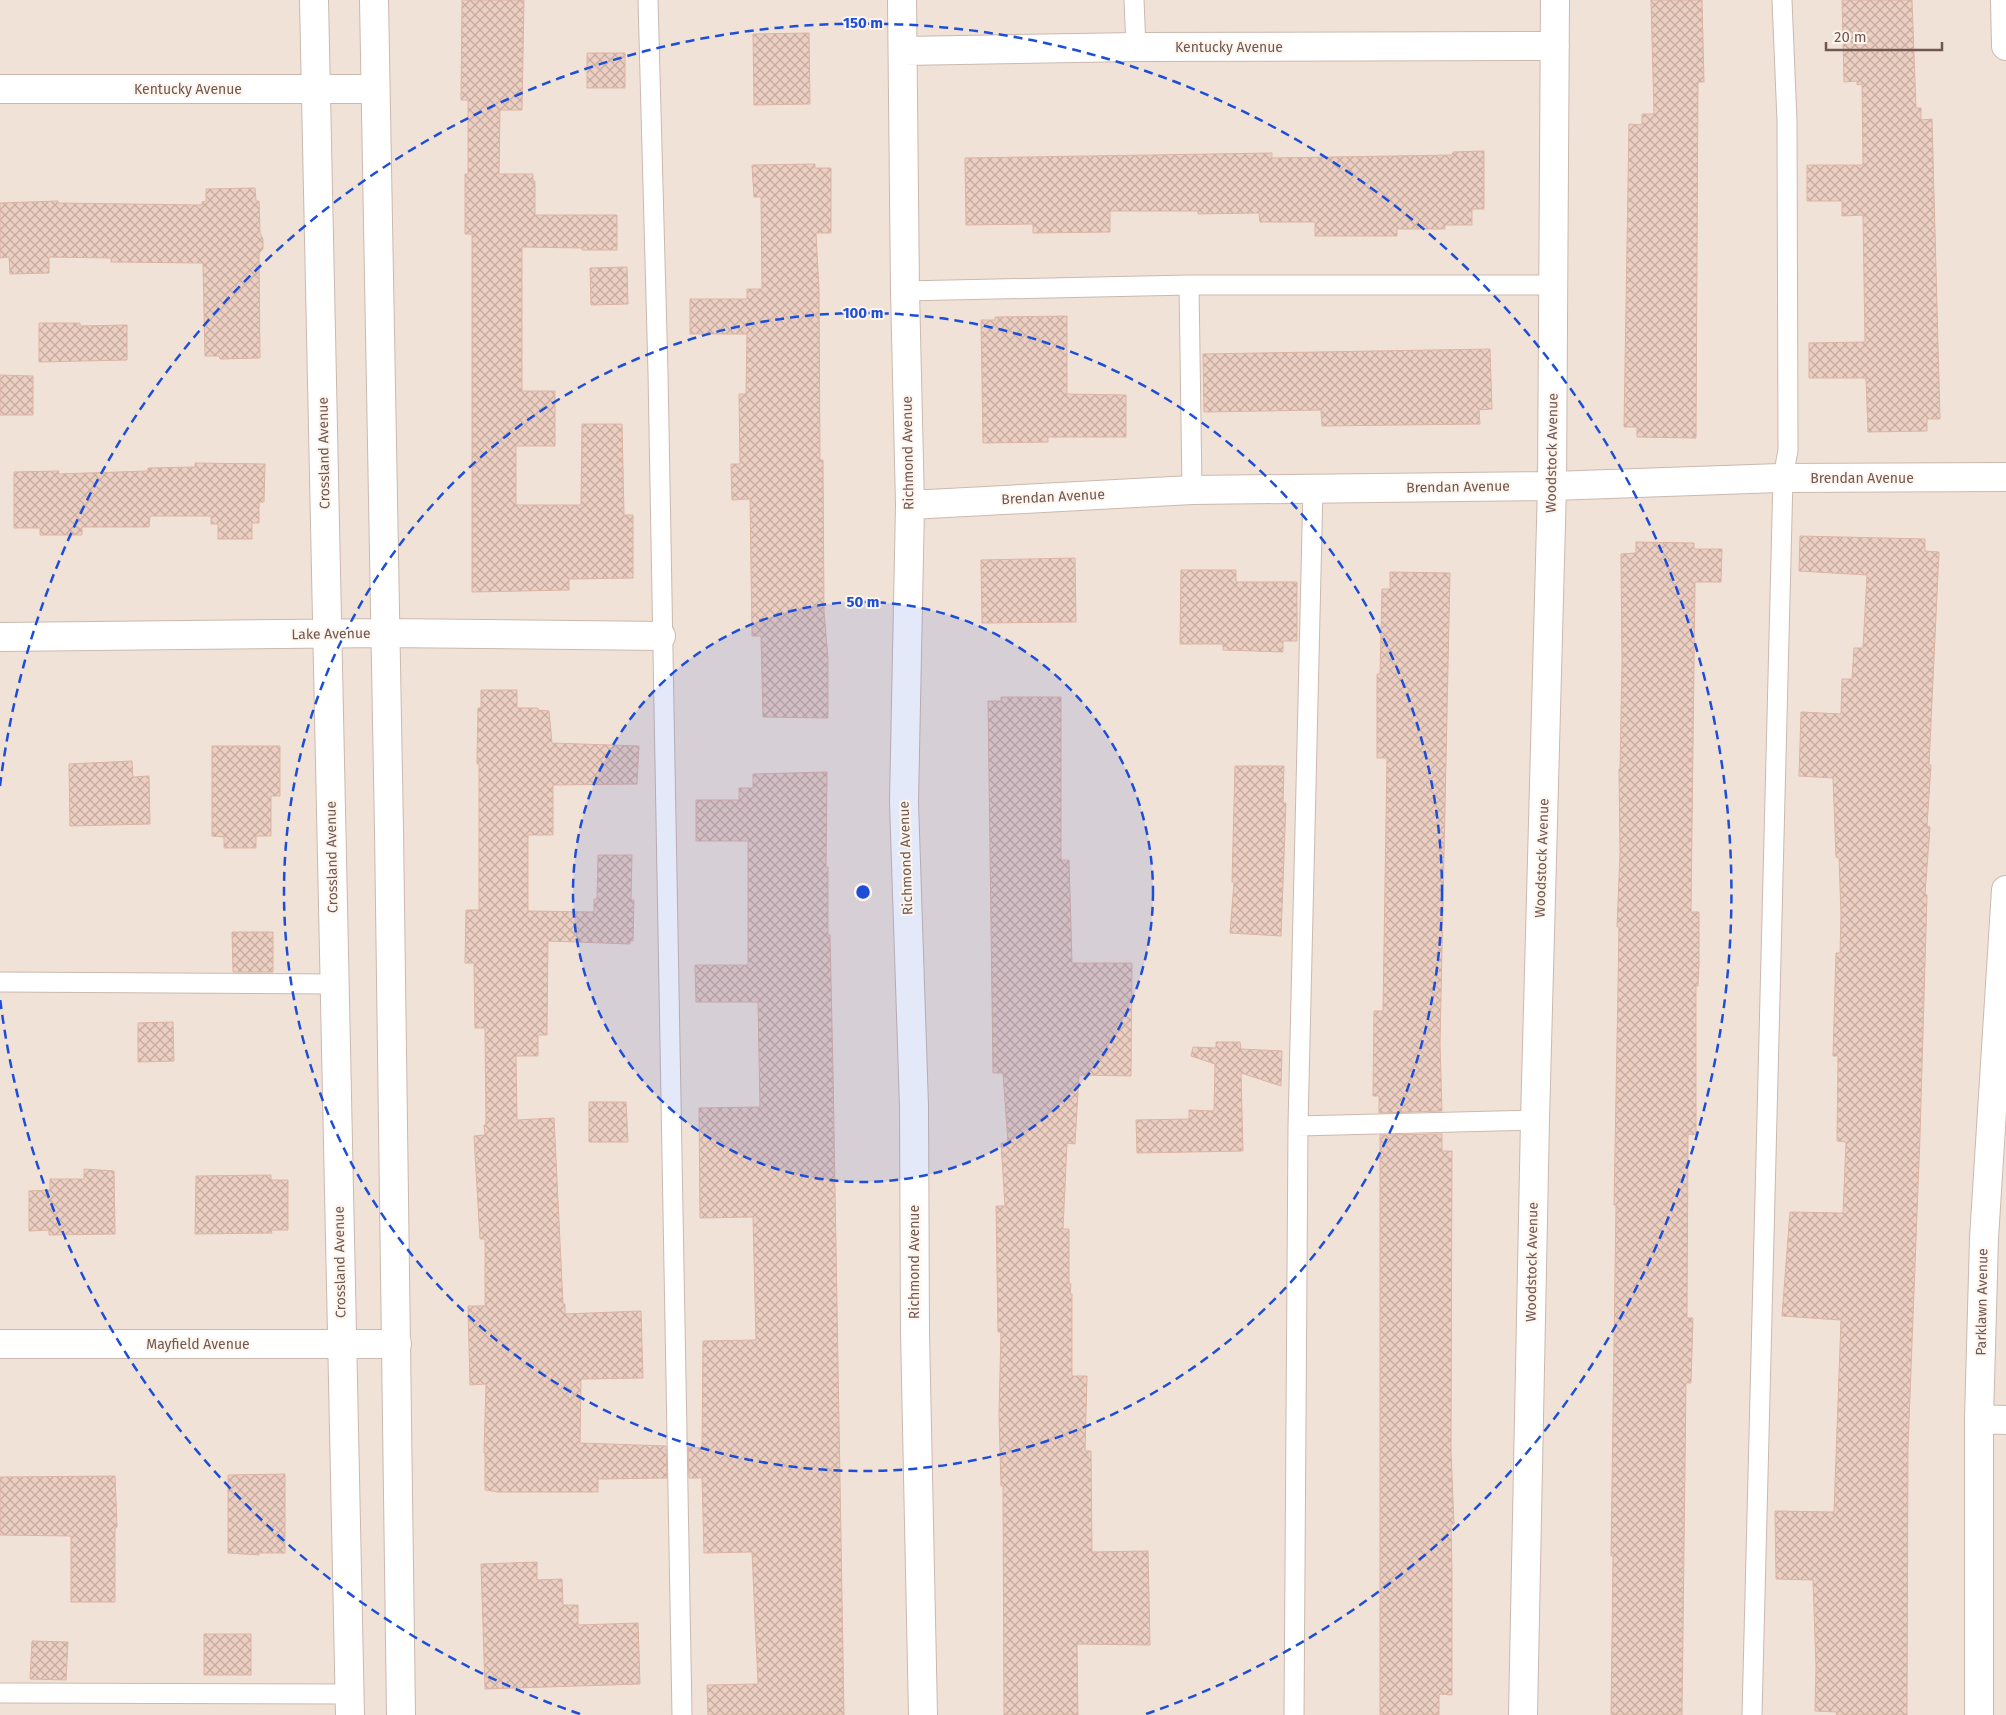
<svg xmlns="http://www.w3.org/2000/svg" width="2006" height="1715" viewBox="0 0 2006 1715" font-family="'Fira Sans',sans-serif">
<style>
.residential{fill:#f1e2d7}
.building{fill:url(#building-cross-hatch);stroke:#ddb4a4}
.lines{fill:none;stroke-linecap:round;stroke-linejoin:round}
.lane-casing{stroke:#cbb9af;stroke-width:21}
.street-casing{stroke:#cbb9af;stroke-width:30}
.lane{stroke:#fff;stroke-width:19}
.street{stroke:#fff;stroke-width:28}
.ring{fill:none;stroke:#1d4ed8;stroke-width:2.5;stroke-dasharray:9 6}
.labels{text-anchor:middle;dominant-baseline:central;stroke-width:4;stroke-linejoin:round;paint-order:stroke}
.street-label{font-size:14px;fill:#71574f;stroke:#fdf5ee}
.centre{fill:#1d4ed8;stroke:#fdf5ee;stroke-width:2.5}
.ring-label{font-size:15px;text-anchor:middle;font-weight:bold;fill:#1d4ed8;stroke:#fdf5ee;stroke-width:4;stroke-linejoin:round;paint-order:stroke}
</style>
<defs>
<pattern id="building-cross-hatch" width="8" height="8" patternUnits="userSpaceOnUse" patternTransform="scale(1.25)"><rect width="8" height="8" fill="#eccfc2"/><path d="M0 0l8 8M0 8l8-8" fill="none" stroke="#c4aba0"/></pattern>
</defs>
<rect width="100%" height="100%" fill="#faf1e8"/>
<path class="residential" d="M0 0H2006V1715H0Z"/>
<path class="building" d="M462 0H524L522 110H500L499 174H533V181H535V215H617V250H582V248L522 247V391H555V446H516V505H581L582 424H622L624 515H633V578L569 579V590L472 592V234H465V174H468V100H461Z
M1651 0H1702L1704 82H1698L1696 438 1637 437V427H1624L1629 124 1642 125V114H1654Z
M1842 0H1912L1916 108H1921V120L1932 119 1940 419H1927V431L1868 432 1866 378H1809V343L1865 342 1863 215 1842 216V201H1807V165H1863L1862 84 1857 85V81L1844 82Z
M809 33 810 104 754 105 753 34Z
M587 53H625V88H587Z
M1484 151V209H1472V225H1445V229H1397V236H1315V222H1260L1259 213 1198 214V211H1110V232L1033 233V224L966 225 965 158 1272 153V158L1452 155 1453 152Z
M815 164V168H831V233H816L819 289 820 460H823L824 612 828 658V718L763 717 761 636H752L750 499 732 500 731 464H740L739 394H746L747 334H690V299H747V289H762L761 197H754L752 165Z
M255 188 256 201H259L260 233 263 239V249L259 253 260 358 220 359 219 356H205L203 263 111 262V258L49 257V273L10 274 9 257 0 258V203L58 201V203L202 205V202L206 201V189Z
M627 267 628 304 591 305 590 268Z
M1067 316V394L1126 395V437H1048V442L983 443 981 320H995V317Z
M39 323H80V326L127 325V360L39 362Z
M1490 349 1492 409 1479 410 1480 424 1322 426 1321 410 1204 412 1203 354Z
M0 375 33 376V415H0Z
M195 463 265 464 264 502H259V523H252V539H218V524H211V516H150L149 527H82V535H40V528H14V472L59 471 58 474 148 471V468L195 467Z
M1800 536 1925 539V551L1939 552 1929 765H1931L1927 826 1930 827 1925 894 1927 895 1920 1136 1908 1447 1907 1715H1836L1837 1712 1815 1711 1816 1668 1813 1580 1776 1579 1775 1511 1834 1512 1841 1320 1782 1316 1790 1212 1843 1213 1846 1142 1837 1141 1838 1056H1833L1836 953H1840L1841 914 1839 858 1836 857 1833 778 1799 776 1801 712 1841 714 1842 679H1852L1854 648H1863L1867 575 1799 571Z
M1636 542 1694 543V549H1722L1721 582H1695L1691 912H1699V964L1698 986H1696V1135L1688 1134 1687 1318H1693L1691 1383H1686L1682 1715H1611L1613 1556H1611L1616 1205H1614L1618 987 1619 927H1617L1620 854 1619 769H1620L1622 663 1621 554 1636 553Z
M1075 558 1076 622 982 623 981 560Z
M1181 570H1236V582H1297V641H1283V652L1223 650V644H1180Z
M1390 572 1450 573 1440 1044 1442 1111 1379 1113V1096H1373L1374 1011H1383L1387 758H1377V674H1380L1382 589H1390Z
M481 690H517V708H538V710L549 711 552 743 639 746 637 784 553 785V835H528V911L594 912V899H597L598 855H632L631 900H634L633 941H630V944L548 941 547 1035H538V1056H516L517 1120 554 1118 563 1304H565V1314L641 1311 643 1378 581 1379 580 1443 666 1446 667 1478 598 1479V1492H498L485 1490V1453H484L486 1384 470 1385 468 1306H485V1239H480L474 1136 485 1135 484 1125H486L485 1028H475L474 963H465L466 910H479V764H477V759L478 708H481Z
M1001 697H1061V860H1069L1072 963H1132L1131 1076 1079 1075 1075 1144 1067 1143 1063 1229H1069V1284H1071L1070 1294H1072V1376H1087L1085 1451H1091L1092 1552 1148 1551 1150 1645 1077 1644 1078 1715H1004L1003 1486H1001L999 1415 1001 1332H998L996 1206H1005L1001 1143H1008L1003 1073H993L988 701H1001Z
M212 746H280V796H271V836H256V848H224V837L212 836Z
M132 761 133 777 149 776 150 824 70 826 69 764Z
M1235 766H1284L1283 803H1286L1281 936 1230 933 1234 882H1232Z
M827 772 826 867H828V935H830L833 1071 844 1715H708L707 1685 758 1684 752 1552 704 1553 702 1478H689L688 1447 702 1448 703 1341 756 1340 753 1217 700 1218 699 1108 760 1107 758 1002H696L695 965H748V841H696V800H739V788H753V774Z
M232 932H273V972H233Z
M173 1022 174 1061 138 1062V1023Z
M1216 1042H1240L1241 1049 1282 1051 1281 1086 1241 1073 1243 1151 1137 1153 1136 1120 1189 1119V1110L1214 1111 1215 1064 1191 1056 1193 1047 1216 1048Z
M589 1102H626L628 1142H589Z
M1442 1134V1151H1452L1451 1452 1454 1524H1451L1452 1573V1695L1439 1694V1715H1380V1135Z
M84 1169 114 1171 115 1234 49 1235V1230L29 1231V1191L50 1190V1179H84Z
M271 1175V1180H288V1230H271L272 1233 195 1234 196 1176Z
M285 1474V1553H259V1555L228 1553V1475Z
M115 1476 117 1527 115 1528V1602H71V1536L0 1535V1477Z
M537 1562V1580L562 1579 563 1605H578V1625L638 1623 640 1684 485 1689 481 1564Z
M204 1634H251V1675H204Z
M32 1641 68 1642 66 1680 30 1679Z"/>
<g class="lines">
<defs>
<path id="lane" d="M648 0 658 372 682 1715
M1134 0 1136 47
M1189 285 1192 490
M905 291 1189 285H1553
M0 982 335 984
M1298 1126 1535 1120
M0 1693 349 1694
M1294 1715 1298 1126 1313 488
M1752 1715 1783 478 1788 450 1787 121 1782 0"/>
<path id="street" d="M314 0 350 1715
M374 0 389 831 401 1715
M902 0 905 291 910 505 904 802 914 1106 915 1332 923 1715
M2005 0 2006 46
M903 51 1136 47 1555 46
M0 89H375
M910 505 1192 490 1552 486 1783 478 2006 477
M0 637 385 633 661 636
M0 1344H397
M1979 1419 2006 1420
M1523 1715 1535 1120 1552 486 1555 0
M1979 1715V1419L1984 1238 2006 890"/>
</defs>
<use href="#lane" class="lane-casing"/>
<use href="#street" class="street-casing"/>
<use href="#lane" class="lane"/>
<use href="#street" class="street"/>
</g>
<circle cx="863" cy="892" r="290" fill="#1d4ed8" fill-opacity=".12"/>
<g class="ring">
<circle cx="863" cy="892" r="290"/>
<circle cx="863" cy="892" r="579"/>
<path d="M580 1714A869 869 0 0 1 0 998M0 786A869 869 0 1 1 1146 1714"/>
</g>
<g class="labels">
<g class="street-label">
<text x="1229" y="47">Kentucky Avenue</text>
<text x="188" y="89">Kentucky Avenue</text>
<text transform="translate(324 453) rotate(-91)">Crossland Avenue</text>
<text transform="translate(908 453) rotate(-91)">Richmond Avenue</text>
<text transform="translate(1552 453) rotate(-89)">Woodstock Avenue</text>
<text x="1862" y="478">Brendan Avenue</text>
<text transform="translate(1458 487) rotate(-1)">Brendan Avenue</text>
<text transform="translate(1053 497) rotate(-3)">Brendan Avenue</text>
<text transform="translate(331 634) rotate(-1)">Lake Avenue</text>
<text transform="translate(332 857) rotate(-91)">Crossland Avenue</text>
<text transform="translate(906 858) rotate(-92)">Richmond Avenue</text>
<text transform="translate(1542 858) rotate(-88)">Woodstock Avenue</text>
<text transform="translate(340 1262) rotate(-91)">Crossland Avenue</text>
<text transform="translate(914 1262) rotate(-90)">Richmond Avenue</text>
<text transform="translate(1532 1262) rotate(-89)">Woodstock Avenue</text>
<text transform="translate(1982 1302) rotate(-89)">Parklawn Avenue</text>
<text x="198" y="1344">Mayfield Avenue</text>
</g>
</g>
<circle cx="863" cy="892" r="8" class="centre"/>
<g class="ring-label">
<text x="863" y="28">150 m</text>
<text x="863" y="318">100 m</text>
<text x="863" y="607">50 m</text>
</g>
<path d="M1826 42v8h116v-8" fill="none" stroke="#71574f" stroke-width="2.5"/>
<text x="1834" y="42" font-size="15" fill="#71574f" stroke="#fdf5ee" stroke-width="4" paint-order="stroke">20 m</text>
</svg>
